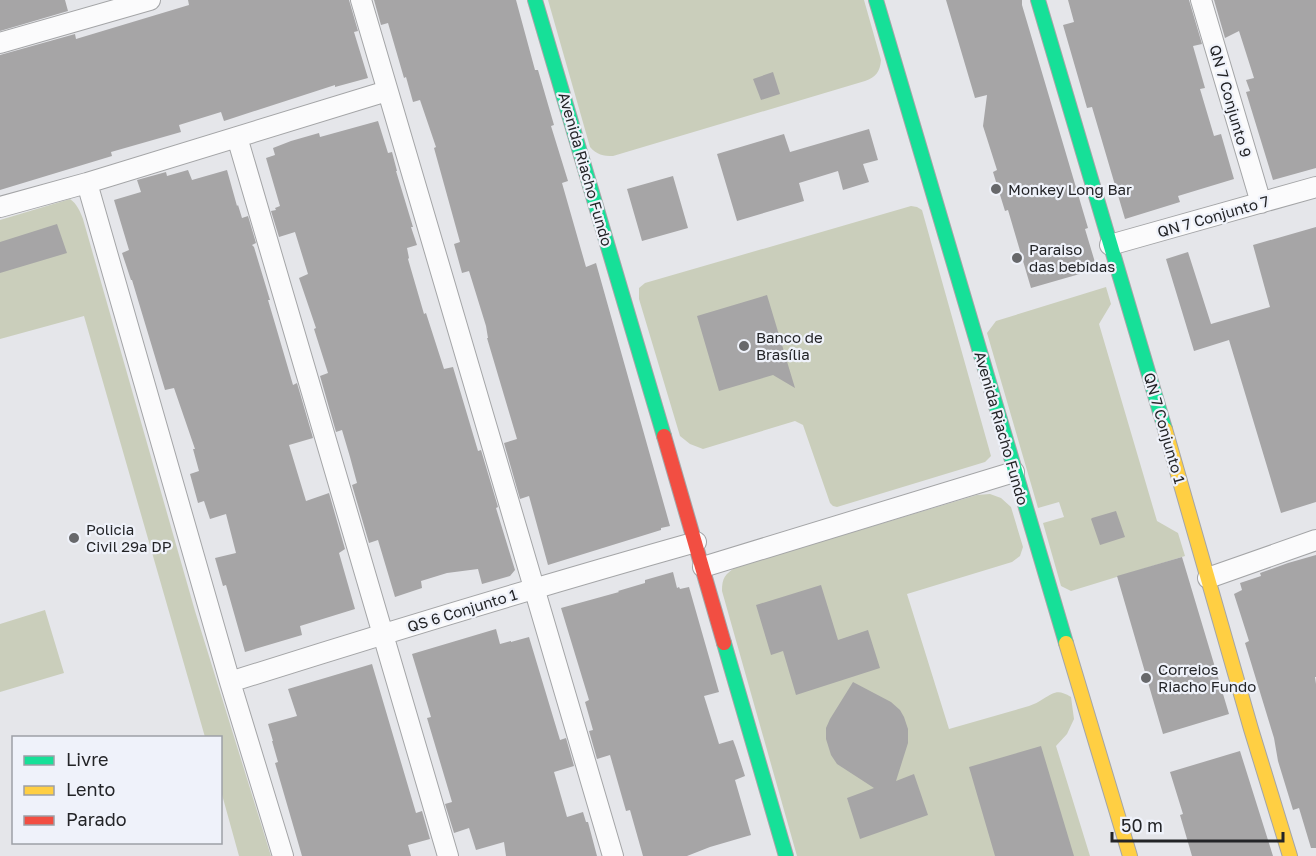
<svg xmlns="http://www.w3.org/2000/svg" width="1316" height="856" viewBox="0 0 1316 856" font-family="'Golos Text',sans-serif">
<style>
.green{fill:#cacebb}
.building{fill:#a6a5a6}
.lines{fill:none;stroke-linecap:round;stroke-linejoin:round}
.street-casing{stroke:#a4a5a7;stroke-width:22}
.fast-casing{stroke:#a4a5a7;stroke-width:16}
.slow-casing{stroke:#a4a5a7;stroke-width:16}
.jam-casing{stroke:#a4a5a7;stroke-width:16}
.street{stroke:#fbfbfc;stroke-width:20}
.fast{stroke:#16e098;stroke-width:14}
.slow{stroke:#ffcf43;stroke-width:14}
.jam{stroke:#f24e42;stroke-width:14}
.poi-dot{fill:#67686b;stroke:#eff2fa;stroke-width:2}
.labels{text-anchor:middle;dominant-baseline:central;stroke-width:4.5;stroke-linejoin:round;paint-order:stroke}
.street-label{font-size:15px;fill:#232427;stroke:#eff2fa}
.poi-label{font-size:15px;fill:#232427;stroke:#eff2fa;text-anchor:start}
</style>
<rect width="100%" height="100%" fill="#e5e6ea"/>
<path class="green" d="M548 0H864L881 60C880 72 876 77 865 81L613 156C603 156 597 155 590 147Z
M70 199C77 204 80 211 83 219L195 611 271 856H239L221 791 220 738 205 737 84 316 0 339V220Z
M911 206 917 207 922 210 991 456 985 462 837 507 833 506 830 503 803 425 795 421 703 449 690 444 680 436 639 299V288L645 283Z
M1106 287 1111 304 1099 324 1157 521 1178 533 1185 556 1071 591 1061 586 1043 523 1064 517 1059 502 1038 508 987 333 996 321Z
M990 494 1001 498 1011 507 1023 547 1020 556 1012 562 907 594 949 729 1029 706C1034 704 1039 702 1043 699 1055 692 1058 689 1071 697L1074 719 1067 734 1056 746 1090 856H797L722 591C722 578 725 574 736 567L977 495Z
M45 610 64 673 0 692V624Z"/>
<path class="building" d="M0 0H65L68 11 0 31Z
M188 0H349L358 31 354 32 368 78 335 87V85L224 121 221 112 179 125 181 132 111 152 112 156 0 190V55L75 34 76 39 189 5Z
M374 0H516L535 70H538L554 125 551 126 568 181 562 183 586 267 596 263 670 526 661 528V530L548 565 529 496 520 499 504 443 517 439 487 338H488L486 326 469 271 462 273 454 244 460 242 434 148 436 147 420 100 413 102 406 77 404 78 388 23 381 25Z
M946 0H1022V5L1088 228 1085 229 1097 269 1031 288 1008 210 1005 211 993 172 997 170 983 126 987 95 975 98Z
M1068 0H1189L1202 44 1193 46 1205 88 1200 89 1214 136 1221 134 1234 179 1178 196 1180 202 1125 219 1092 107 1087 108 1063 25 1074 22Z
M1214 0H1316V168L1273 180 1246 92 1250 91 1246 80 1254 78 1239 31 1225 38Z
M773 72 780 94 761 100 753 79Z
M378 121 388 153 392 152 397 171H396L413 227H411L417 245 407 248 409 258 408 259 424 314 426 313 444 369 453 367 478 451 481 450 498 507 496 508 515 570 510 576 482 584 478 569 447 573 421 581 422 588 395 597 378 540 369 543 352 485 357 483 350 457 342 430 336 432 320 376 328 373 314 329 316 328 299 278 308 274 295 232 279 237 271 211 276 210 275 208 280 206 266 158 275 155 273 148 291 141 319 133 320 137Z
M869 129 878 160 863 164 869 182 843 190 838 171 799 183 804 201 737 221 717 154 784 134 790 152Z
M188 170 192 180 227 170 237 206 238 205 242 218 248 216 256 243 252 245 254 247 270 300H268L276 327 293 385 297 383 313 438 289 445 306 501 329 493 345 549 339 553 355 609 300 626 302 635 245 652 226 585 223 586 215 558 236 553 226 514 210 519 204 501 198 503 190 474 199 471 193 449H195L174 388 165 390 132 280H131L122 253 129 250 114 200 141 192 137 180 166 172 167 176Z
M673 176 688 228 642 241 627 189Z
M57 224 67 253 0 273V242Z
M1316 227V502L1281 513 1229 340 1194 351 1166 259 1188 252 1211 324 1270 307 1253 245Z
M767 295 795 388 773 375 719 391 697 316Z
M1116 511 1125 537 1100 545 1091 519 1092 518Z
M1316 555V677H1315L1316 684V848H1311L1299 808 1293 810 1278 761 1274 738 1245 643 1249 641 1234 594 1242 590 1240 583 1261 576 1260 573 1288 563Z
M1182 557 1229 714 1163 734 1117 576Z
M673 572 677 588 679 587 680 589 689 587 719 692 704 696 719 744 733 740 736 748 745 776 735 780 751 835 710 847 687 856H643L630 810 626 811 610 755 597 759 589 731 593 730 585 702 589 700 561 608 619 592 618 591 645 583V580Z
M821 585 838 640 868 630 880 668 796 695 783 651 771 655 756 605Z
M496 629 500 644 511 641V642L529 637 560 740 566 738 574 766 554 772 567 817 583 812 586 822H588L597 856H506L504 842 476 850 469 828 454 833 445 804 452 802 427 718 431 717 412 654Z
M372 664 416 813 422 811 430 839 408 845 411 856H302L275 763 278 762 272 741H273L268 724 297 716 288 689Z
M853 682 891 702 900 710 904 717 908 729V743L896 781 914 774 928 815 860 839 847 798 874 788 837 764 831 755 826 739V728L830 719Z
M1041 746 1074 856H995L969 767Z
M1240 751 1273 856H1192L1180 815 1183 814 1170 772Z"/>
<g class="lines">
<defs>
<path id="street" d="M361 0 613 856
M1201 0 1261 203
M0 43 150 0
M237 137 448 856
M87 183 230 682 283 856
M0 207 87 183 387 91
M1110 245 1316 187
M703 567 1014 472
M1208 578 1316 540
M230 682C385 633 540 586 696 542"/>
<path id="fast" d="M535 0 664 436
M876 0 1066 643
M1038 0 1165 429
M724 643 786 856"/>
<path id="slow" d="M1165 429 1251 729 1290 856
M1066 643 1130 856"/>
<path id="jam" d="M664 436 724 643"/>
</defs>
<use href="#street" class="street-casing"/>
<use href="#fast" class="fast-casing"/>
<use href="#slow" class="slow-casing"/>
<use href="#jam" class="jam-casing"/>
<use href="#street" class="street"/>
<use href="#fast" class="fast"/>
<use href="#slow" class="slow"/>
<use href="#jam" class="jam"/>
</g>
<g class="poi-dot">
<circle cx="996" cy="189" r="6"/>
<circle cx="1017" cy="258" r="6"/>
<circle cx="744" cy="346" r="6"/>
<circle cx="74" cy="538" r="6"/>
<circle cx="1146" cy="678" r="6"/>
</g>
<g class="labels">
<g class="street-label">
<text transform="translate(1231 101) rotate(74)">QN 7 Conjunto 9</text>
<text transform="translate(586 169) rotate(74)">Avenida Riacho Fundo</text>
<text transform="translate(1213 216) rotate(-16)">QN 7 Conjunto 7</text>
<text transform="translate(1002 428) rotate(74)">Avenida Riacho Fundo</text>
<text transform="translate(1165 428) rotate(74)">QN 7 Conjunto 1</text>
<text transform="translate(462 610) rotate(-17)">QS 6 Conjunto 1</text>
</g>
<g class="poi-label">
<text x="1008" y="189">Monkey Long Bar</text>
<text x="1029" y="249">Paraiso<tspan x="1029" dy="17">das bebidas</tspan></text>
<text x="756" y="337">Banco de<tspan x="756" dy="17">Brasília</tspan></text>
<text x="86" y="529">Policia<tspan x="86" dy="17">Civil 29a DP</tspan></text>
<text x="1158" y="669">Correios<tspan x="1158" dy="17">Riacho Fundo</tspan></text>
</g>
</g>
<rect x="12" y="736" width="210" height="108" fill="#eff2fa" stroke="#9da0a6" stroke-width="1.5"/>
<rect x="24" y="756" width="30" height="9" fill="#16e098" stroke="#9da0a6" stroke-width="1.5"/>
<text x="66" y="766" font-size="18" fill="#232427">Livre</text>
<rect x="24" y="786" width="30" height="9" fill="#ffcf43" stroke="#9da0a6" stroke-width="1.5"/>
<text x="66" y="796" font-size="18" fill="#232427">Lento</text>
<rect x="24" y="816" width="30" height="9" fill="#f24e42" stroke="#9da0a6" stroke-width="1.5"/>
<text x="66" y="826" font-size="18" fill="#232427">Parado</text>
<path d="M1112 832v9h171v-9" fill="none" stroke="#232427" stroke-width="3"/>
<text x="1121" y="832" font-size="18" fill="#232427" stroke="#eff2fa" stroke-width="4.5" paint-order="stroke">50 m</text>
</svg>
